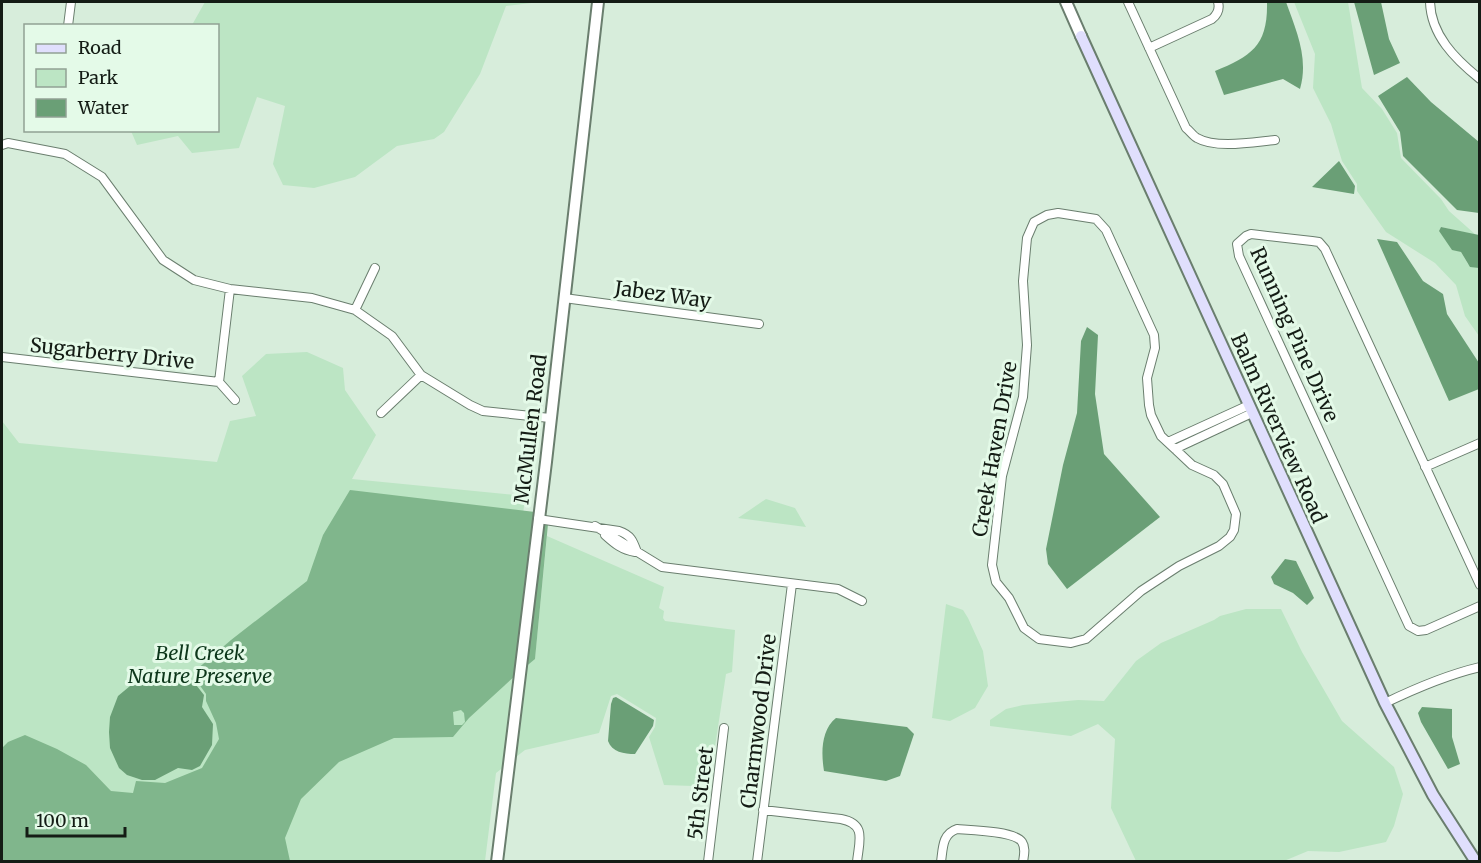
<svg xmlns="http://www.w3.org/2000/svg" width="1481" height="863" viewBox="0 0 1481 863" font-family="Merriweather,serif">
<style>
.green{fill:#bce5c4}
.forest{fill:#80b68c;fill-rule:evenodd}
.water{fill:#6a9f76}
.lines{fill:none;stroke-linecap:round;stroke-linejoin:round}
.minor-casing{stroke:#6a7e6e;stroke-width:10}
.tertiary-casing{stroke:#6a7e6e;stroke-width:14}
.secondary-casing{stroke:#6a7e6e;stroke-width:14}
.minor{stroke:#fff;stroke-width:8}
.tertiary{stroke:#fff;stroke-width:10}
.secondary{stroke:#e0dffd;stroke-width:10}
.labels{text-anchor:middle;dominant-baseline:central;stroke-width:6;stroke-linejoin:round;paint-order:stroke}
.street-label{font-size:20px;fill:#141c15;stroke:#e4fae8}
.park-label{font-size:20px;font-style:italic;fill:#0d371b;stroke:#e4fae8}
</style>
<rect width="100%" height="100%" fill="#d7eddb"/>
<path class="green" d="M205 2H540L506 6 480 74 444 132 434 139 397 146 355 177 314 188 283 185 273 164 285 106 257 97 239 148 192 153 178 136 137 145 131 131 218 130V26L192 25Z
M1294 2H1348L1362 88 1382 109 1397 133 1401 158 1441 199 1449 211 1476 235 1441 227 1439 231 1452 249 1461 252 1468 264 1479 268V336L1465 316 1456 285 1435 263 1386 232 1357 191V184L1342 161 1331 124 1313 88 1315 54Z
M307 352 343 368 345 390 376 435 352 479 525 496 505 685 516 675 505 766 496 773 485 861H2V421L19 443 217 462 230 421 256 416 242 376 266 354Z
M766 499 795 508 806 527 738 518Z
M547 536 664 587 659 608 664 611 663 618 665 621 735 630 732 672 726 674 710 780 693 786 664 785 649 737 655 727 656 718 617 694 611 696 599 733 525 750 512 760 523 669 535 658Z
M946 604 963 610 968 618 983 651 988 686 975 708 950 721 932 718Z
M1246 609H1281L1302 652 1342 721 1394 767 1403 794 1394 826 1386 842 1339 852 1308 851 1284 861H1136L1111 808 1115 739 1098 724 1071 736 990 726V720L1006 709 1023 705 1078 700 1104 701 1136 661 1161 643 1214 620 1220 616Z"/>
<path class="forest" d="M350 490 535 512 516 675 469 718 453 737 394 738 339 762 301 799 285 838 290 861 2 862V748L8 742 25 735 57 749 86 765 111 791 133 793 136 781 165 783 202 768 219 739 216 723 206 701V694L196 680V670L231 640 307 581 323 535ZM461 710 464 713 465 722 462 725H454L453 712Z
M541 523 548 524 535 659 523 669Z"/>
<path class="water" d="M1267 2H1286C1296 30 1309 58 1300 89L1283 79 1224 95 1215 71C1252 56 1268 45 1267 2Z
M1354 2H1381L1389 39 1400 63 1374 75Z
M1407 77 1431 102 1479 142V213L1457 210 1403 156 1400 132 1378 96Z
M1339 161 1355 186 1354 194 1312 187Z
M1441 227 1479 235V268L1470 267 1461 252 1452 250 1439 231Z
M1377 239 1397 242 1423 281 1443 294 1447 314 1479 363V389L1449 401Z
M1087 327 1098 335 1095 394 1104 454 1160 517 1067 589 1048 564 1046 549 1063 465 1077 413 1081 341Z
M1285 559 1296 561 1314 598 1307 605 1293 593 1274 584 1271 577Z
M156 674 170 677 189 676 204 695 202 707 213 724 212 745 200 766 192 770 178 768 155 780H142L127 775 119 768 110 748 109 732 110 717 118 696 142 676Z
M616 697 654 720 653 726 635 754C624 754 612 752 608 741L611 704 613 698Z
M1422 707 1452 709V737L1460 764 1448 769 1421 722 1418 713Z
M836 718 907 727 914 734 900 776 886 781 824 771C821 753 821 730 836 718Z"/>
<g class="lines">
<defs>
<path id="minor" d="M1128 2 1186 128C1190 131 1193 136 1197 138 1216 149 1254 142 1275 140
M1430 2C1431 35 1455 59 1480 79
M68 26 71 2
M1149 48 1212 19C1218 14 1220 9 1218 2
M2 145 8 143 65 154 102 177 163 260 194 280 230 289 312 298 355 310 392 336 421 375 470 405 483 411 550 418
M1058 213 1096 219 1106 230 1154 335 1155 348 1147 378 1149 405 1151 415 1161 436 1175 449 1192 465 1214 475 1223 484 1236 514 1234 530 1230 537 1219 546 1179 566 1141 591 1086 639 1071 643 1039 639 1024 628 1009 598 996 582 992 565 1002 476 1023 397 1027 345 1023 281 1027 238 1034 222 1047 215Z
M230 289 219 382 235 400
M564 298 759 324
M355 310 375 268
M2 357 219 382
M381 413 421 375
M1168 442 1249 405
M1175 449 1252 413
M1425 467 1480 443
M538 519 619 531C631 535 633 541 637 552
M595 526 662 567 838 589 862 601
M605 535C615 544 622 550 635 552
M1480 585 1325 249 1319 242 1312 241 1251 234 1246 236 1237 244 1239 256 1409 626 1418 631 1426 630 1480 606
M1385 703C1416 688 1446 675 1480 667
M763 810 841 819C867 824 859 841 857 862
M708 862 724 728
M757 862 792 584
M941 862C943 848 942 834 957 829 970 830 1015 831 1022 842 1026 848 1024 855 1023 862"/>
<path id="tertiary" d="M1066 2 1081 36
M497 862 546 462 598 2"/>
<path id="secondary" d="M1081 36 1385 703 1433 795 1476 862"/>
</defs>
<use href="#minor" class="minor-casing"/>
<use href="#tertiary" class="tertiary-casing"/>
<use href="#secondary" class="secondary-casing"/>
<use href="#minor" class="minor"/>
<use href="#tertiary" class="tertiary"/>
<use href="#secondary" class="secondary"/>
</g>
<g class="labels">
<g class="street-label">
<text transform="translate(663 294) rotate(8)">Jabez Way</text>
<text transform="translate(1295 334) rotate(66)">Running Pine Drive</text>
<text transform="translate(112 353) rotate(6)">Sugarberry Drive</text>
<text transform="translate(1279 428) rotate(66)">Balm Riverview Road</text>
<text transform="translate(530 429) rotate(-83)">McMullen Road</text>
<text transform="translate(994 449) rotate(-80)">Creek Haven Drive</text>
<text transform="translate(758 721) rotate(-83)">Charmwood Drive</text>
<text transform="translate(700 793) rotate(-83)">5th Street</text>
</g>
<g class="park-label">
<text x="200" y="652">Bell Creek<tspan x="200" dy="23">Nature Preserve</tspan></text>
</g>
</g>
<rect width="1481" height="863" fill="none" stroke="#141c15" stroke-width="6"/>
<rect x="24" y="24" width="195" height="108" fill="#e4fae8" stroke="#91a194" stroke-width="1.5"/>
<rect x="36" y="44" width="30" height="9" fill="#e0dffd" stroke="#91a194" stroke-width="1.5"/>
<text x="78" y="54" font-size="18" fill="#141c15">Road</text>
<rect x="36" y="69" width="30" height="18" fill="#bce5c4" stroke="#91a194" stroke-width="1.5"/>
<text x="78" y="84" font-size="18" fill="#141c15">Park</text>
<rect x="36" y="99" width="30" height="18" fill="#6a9f76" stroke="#91a194" stroke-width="1.5"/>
<text x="78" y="114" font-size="18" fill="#141c15">Water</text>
<path d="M27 827v9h98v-9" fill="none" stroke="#141c15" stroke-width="3"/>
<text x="36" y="827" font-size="18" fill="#141c15" stroke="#e4fae8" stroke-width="4.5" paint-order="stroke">100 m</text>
</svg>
